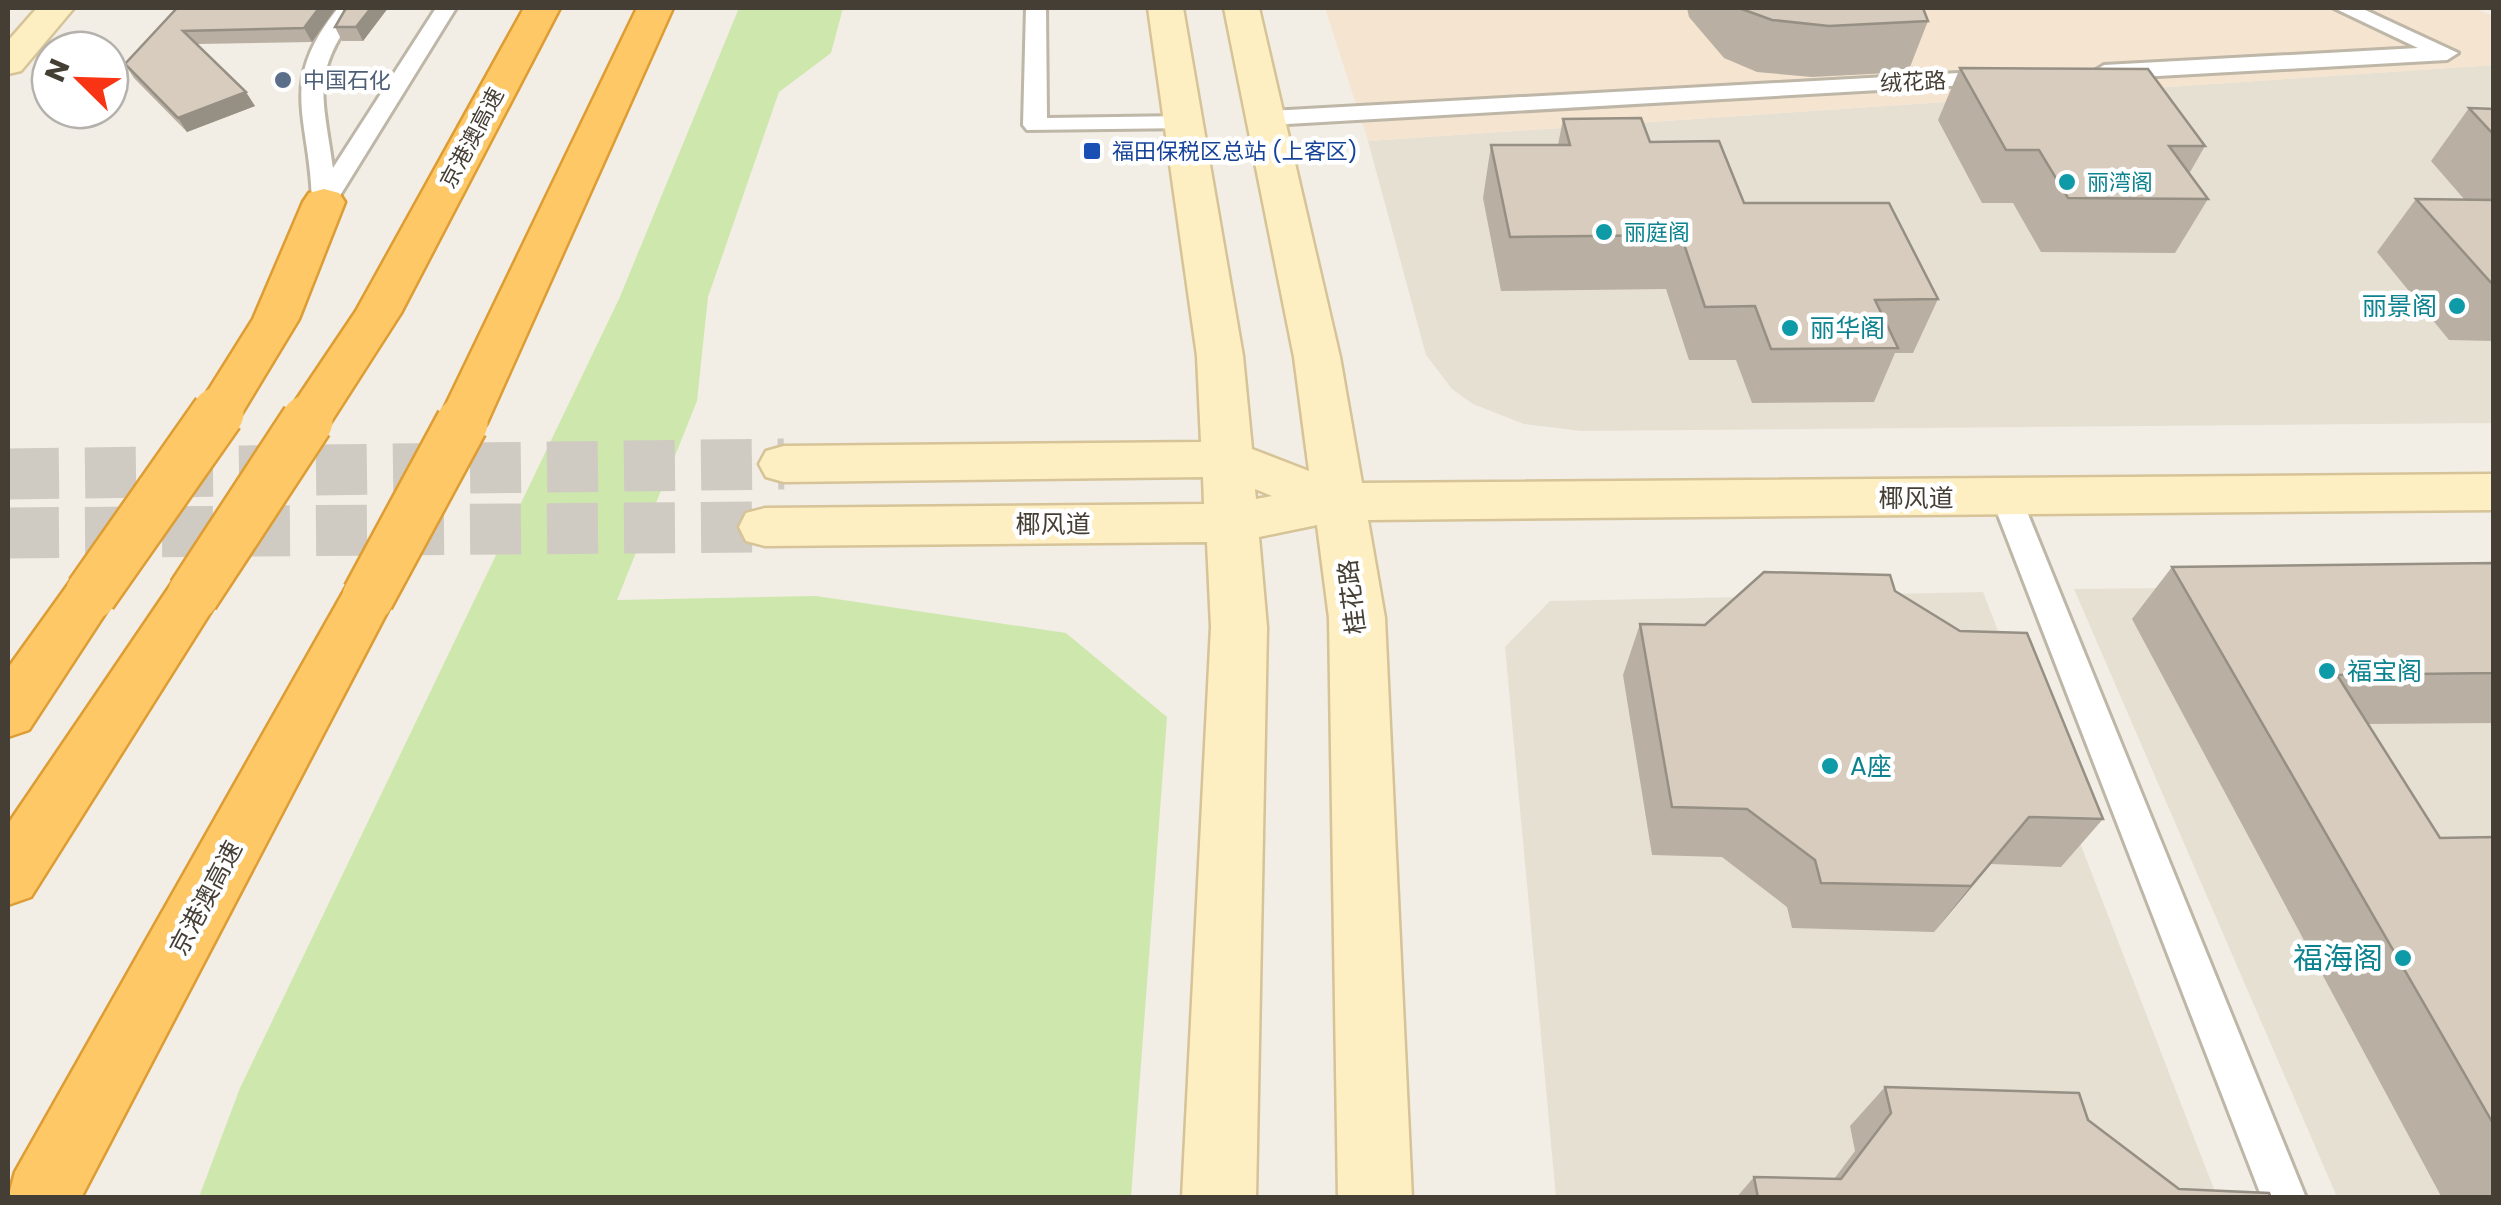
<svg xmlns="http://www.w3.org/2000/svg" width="2501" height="1205" viewBox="0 0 2501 1205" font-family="Poppins,'Noto Sans SC',sans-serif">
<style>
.residential{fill:#e6e0d3}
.commercial{fill:#f5e4cf}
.green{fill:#cee7ad}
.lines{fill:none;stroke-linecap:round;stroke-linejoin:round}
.secondary-tunnel{stroke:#cfcbc2;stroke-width:51;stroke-dasharray:51 26;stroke-linecap:butt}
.lane-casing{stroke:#beb6a7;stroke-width:6}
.secondary-casing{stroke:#d6c397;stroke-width:5}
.highway-casing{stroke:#dd9c34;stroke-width:5}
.lane{fill:#fff;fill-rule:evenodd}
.secondary{fill:#feefc3;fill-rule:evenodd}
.highway{fill:#fdc865;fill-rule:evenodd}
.highway-bridge-casing{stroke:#dd9c34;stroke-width:56;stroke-linecap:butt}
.highway-bridge{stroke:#fdc865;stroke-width:51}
.wall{fill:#b9afa3}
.shaded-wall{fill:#968f84}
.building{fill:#d7ccbd;stroke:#968f84;stroke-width:2.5}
.service-dot{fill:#5c6f8a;stroke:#fff;stroke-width:4}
.transit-dot{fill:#1a4fb4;stroke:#fff;stroke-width:4}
.culture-dot{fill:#0f9aa8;stroke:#fff;stroke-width:4}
.labels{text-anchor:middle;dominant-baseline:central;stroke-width:9;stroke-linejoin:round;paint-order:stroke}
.far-service-label{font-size:22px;fill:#4e5e75;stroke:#fff;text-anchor:start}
.far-street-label{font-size:22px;fill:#453e35;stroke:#fff}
.far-transit-label{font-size:22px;fill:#164399;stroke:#fff;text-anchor:start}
.far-culture-label{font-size:22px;fill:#0d838f;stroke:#fff;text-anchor:start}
.culture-label{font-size:25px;fill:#0d838f;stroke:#fff;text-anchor:start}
.street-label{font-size:25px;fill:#453e35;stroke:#fff}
.near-culture-label{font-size:30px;fill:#0d838f;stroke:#fff;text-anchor:end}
</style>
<rect width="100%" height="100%" fill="#f2eee5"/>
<path class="residential" d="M2493 65V423L1582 431 1524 424 1473 404 1452 389 1426 355 1368 141Z
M2493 584V1197H2337L2074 589Z
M1983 592 2217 1197H1556L1505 647 1550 601Z"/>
<path class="commercial" d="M1325 8H2474L2493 16 2494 65 1368 141Z"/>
<path class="green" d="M739 8H843L831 53 779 92 708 297 697 401 617 600 816 596 1066 633 1167 717 1131 1197H199L240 1088 619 299Z"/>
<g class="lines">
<path class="secondary-tunnel" d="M8 474 784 464
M8 533 765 527"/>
<defs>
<path id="lane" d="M338 8H359C311 75 322 90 333 168L436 8H456L336 202 324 209 312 202C310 116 277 84 338 8Z
M1026 8H1046L1047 118 1184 116 1192 118 1196 123 1192 128 1027 130 1023 125Z
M2334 8H2361L2458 53 2447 60 2104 79 2093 72 2104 65 2418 48Z
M1995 71 2003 73 2006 78 2003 83 1268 125 1256 118 1268 111Z
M2006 486 2017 489 2021 497 2306 1198H2262L1991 497 1995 489Z"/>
<path id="secondary" d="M37 8H74L21 71 8 74V41Z
M1148 8H1183L1243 356 1252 449 1309 471 1294 357 1224 8H1259L1340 357 1362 483 2494 474V510L1368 520 1385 618 1412 1198H1338L1329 618 1317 525 1259 537 1267 627 1256 1198H1182L1211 627 1207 542 765 546 746 541 739 527 746 513 765 508 1204 504 1203 477 784 482 766 477 759 464 766 451 784 446 1201 442 1197 356ZM1255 489 1272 496 1256 499Z"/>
<path id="highway" d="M524 8H560L401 313 324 433 307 438 290 433 282 421 356 311Z
M637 8H673L487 423 479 435 462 440 445 435 437 423Z
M324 189 339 193 345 202 299 319 235 425 218 430 201 425 194 413 253 319 303 202 309 193Z
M91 573 110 579 118 594 29 730 8 737V668L72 579Z
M193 574 212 580 220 595 212 610 31 897 8 905V824L174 580Z
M368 576 387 582 395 597 81 1198H8L15 1172 349 582Z"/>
</defs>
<use href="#lane" class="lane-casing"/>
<use href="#secondary" class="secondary-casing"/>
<use href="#highway" class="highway-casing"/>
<use href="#lane" class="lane"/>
<use href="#secondary" class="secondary"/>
<use href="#highway" class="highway"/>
<defs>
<path id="highway-bridge" d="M91 594 218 413
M193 595 307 421
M368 597 462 423"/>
</defs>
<use href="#highway-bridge" class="highway-bridge-casing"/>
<use href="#highway-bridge" class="highway-bridge"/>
</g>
<path class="wall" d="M177 8H336L312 42 197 44 255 106 187 132 134 78 125 64Z
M388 8 363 41H342L335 27Z
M1687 8H1923L1928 21 1908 72 1812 77 1757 72 1724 58 1689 17Z
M1960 68 2205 146 2189 174 2208 199 2175 253 2041 252 2013 203H1982L1938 120Z
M2469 108 2494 109V341L2449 340 2377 252 2416 199H2464L2431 161Z
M1563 119 1650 142 1744 203 1938 299 1913 353H1895L1874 402 1752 403 1736 360H1689L1666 289 1501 291 1483 198 1491 145H1558Z
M2494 563V723L2368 724 2440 838 2494 837V1198H2442L2132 619 2172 567Z
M1895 591 2103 819 2061 867 1991 864 1934 932 1792 928 1787 907 1722 857 1652 855 1623 675 1640 624 1705 625Z
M1885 1087 2088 1120 2179 1189 2271 1198H1736L1754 1177 1834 1179 1855 1151 1850 1126Z"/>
<path class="shaded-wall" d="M319 8H336L312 42 304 28Z
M371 8H388L363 41 356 27Z
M246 92 255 106 187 132 178 118Z
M2029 817 1991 864 1934 932 1971 886Z"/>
<path class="building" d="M177 8H319L304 28 183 31 246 92 178 118 125 64Z
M346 8H371L356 27H335Z
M1739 8H1923L1928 21 1829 26 1772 20Z
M1960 68 2148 69 2205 146H2169L2208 199 2068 198 2039 150H2006Z
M2469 108 2494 109V135Z
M1641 118 1650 142 1719 141 1744 203H1889L1938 299 1875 300 1898 348 1771 349 1755 306 1705 307 1681 235 1510 237 1491 145H1570L1563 119Z
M2416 199 2494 200V286Z
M2494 563V673L2337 675 2440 838 2494 837V1125L2172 567Z
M1764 572 1890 575 1895 591 1960 631 2027 633 2103 819 2029 817 1971 886 1821 883 1815 860 1747 809 1672 807 1640 624 1705 625Z
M1885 1087 2079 1093 2088 1120 2179 1189 2269 1193 2271 1198H1758L1754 1177 1841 1179 1891 1113Z"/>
<circle class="service-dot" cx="283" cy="80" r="10"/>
<rect class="transit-dot" x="1082" y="141" width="20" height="20" rx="5"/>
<g class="culture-dot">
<circle cx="2067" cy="182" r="10"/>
<circle cx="1604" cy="232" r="10"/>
<circle cx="2457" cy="306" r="10"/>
<circle cx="1790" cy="328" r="10"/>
<circle cx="2327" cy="671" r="10"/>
<circle cx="1830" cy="766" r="10"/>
<circle cx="2403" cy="958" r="10"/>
</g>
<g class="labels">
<g class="far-service-label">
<text x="303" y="80">中国石化</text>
</g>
<g class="far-street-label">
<text transform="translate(1913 82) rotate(-3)">绒花路</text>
<text transform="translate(472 138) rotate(-62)">京港澳高速</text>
</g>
<g class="far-transit-label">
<text x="1112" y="151">福田保税区总站 (上客区)</text>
</g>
<g class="far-culture-label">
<text x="2087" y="182">丽湾阁</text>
<text x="1624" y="232">丽庭阁</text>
</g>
<g class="culture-label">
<text x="2437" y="306" text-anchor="end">丽景阁</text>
<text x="1810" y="328">丽华阁</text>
<text x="2347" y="671">福宝阁</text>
<text x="1850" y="766">A座</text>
</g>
<g class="street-label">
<text x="1916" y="498">椰风道</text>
<text x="1053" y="524">椰风道</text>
<text transform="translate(1352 597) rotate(-97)">桂花路</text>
<text transform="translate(206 898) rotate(-62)">京港澳高速</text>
</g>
<g class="near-culture-label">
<text x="2383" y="958">福海阁</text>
</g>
</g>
<rect width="2501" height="1205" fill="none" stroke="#453e35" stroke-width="20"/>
<g transform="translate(80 80) rotate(293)"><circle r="48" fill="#ffffff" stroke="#b5b2ae" stroke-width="2.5"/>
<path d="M0-8L18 38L0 25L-18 38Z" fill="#f93415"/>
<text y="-15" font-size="28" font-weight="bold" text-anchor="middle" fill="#453e35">N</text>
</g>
</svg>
